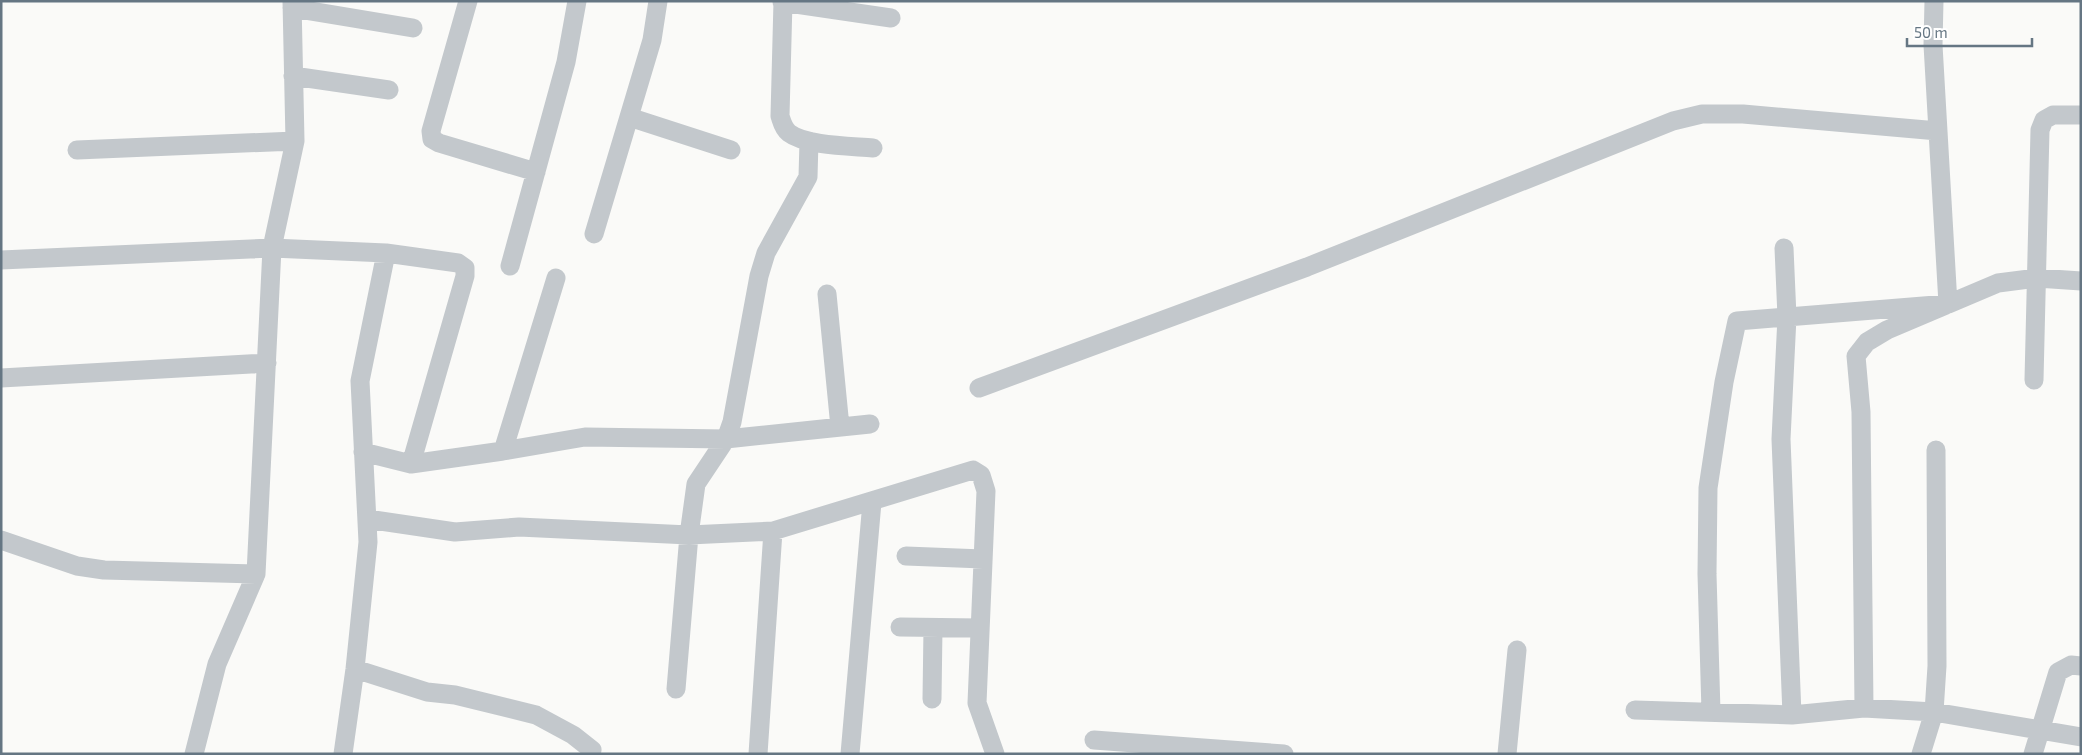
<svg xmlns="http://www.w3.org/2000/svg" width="2082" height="755" viewBox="0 0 2082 755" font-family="'Exo 2',sans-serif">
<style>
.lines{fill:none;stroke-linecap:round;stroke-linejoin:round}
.minor{stroke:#c3c8cc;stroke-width:19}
</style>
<rect width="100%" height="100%" fill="#fafaf8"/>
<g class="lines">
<path class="minor" d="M468 1 431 131 432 139 439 143 536 172
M783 1 780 116C782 122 783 128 789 133 806 146 851 146 873 148
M782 2 891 18
M292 8 413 28
M293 76 389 90
M629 117 731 150
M77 150 295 141
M594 234 652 40 658 1
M1784 248 1787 317 1781 439 1792 715
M1 260 272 248 386 253 458 263 465 268V276L411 464
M510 266 566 62 577 1
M827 294 840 427
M1 378 267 363
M2034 380 2040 130 2044 120 2053 115H2081
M979 388 1307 267 1673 121 1702 114H1743L1938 131
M503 451 556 278
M363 452 411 464 503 451 585 437 726 439 870 424
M367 519 455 532 519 527 689 535 773 531 973 470 981 475 986 491 977 703 995 754
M1 540 77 566 104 570 256 574
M906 556 983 559
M900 627 980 628
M355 669 427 692 455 695 536 715 573 735 592 750 591 754
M676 689 689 535 696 484 726 439 732 422 759 276 766 253 808 177 809 141
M932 699 933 628
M1864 708 1861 412 1856 356 1867 342 1887 330 1998 283 2037 278 2081 281
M1635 710 1792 715 1864 708 1934 712 2081 737
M1711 712 1707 574 1708 488 1724 382 1737 321 1948 304 1933 45 1934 1
M1094 740 1284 754
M194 754 217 664 256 574 272 248 295 141 292 1
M343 754 355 669 368 542 360 381 386 253
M758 754 773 531
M850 754 872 502
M1507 754 1517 650
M1921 754 1934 712 1937 666 1936 450
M2033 754 2058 672 2071 665 2081 666"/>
</g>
<rect width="2082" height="755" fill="none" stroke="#657683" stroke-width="5"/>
<path d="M1907 38v8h125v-8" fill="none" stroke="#657683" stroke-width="2.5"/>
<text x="1914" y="38" font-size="15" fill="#657683" stroke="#ffffff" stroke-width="4" paint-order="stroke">50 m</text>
</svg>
